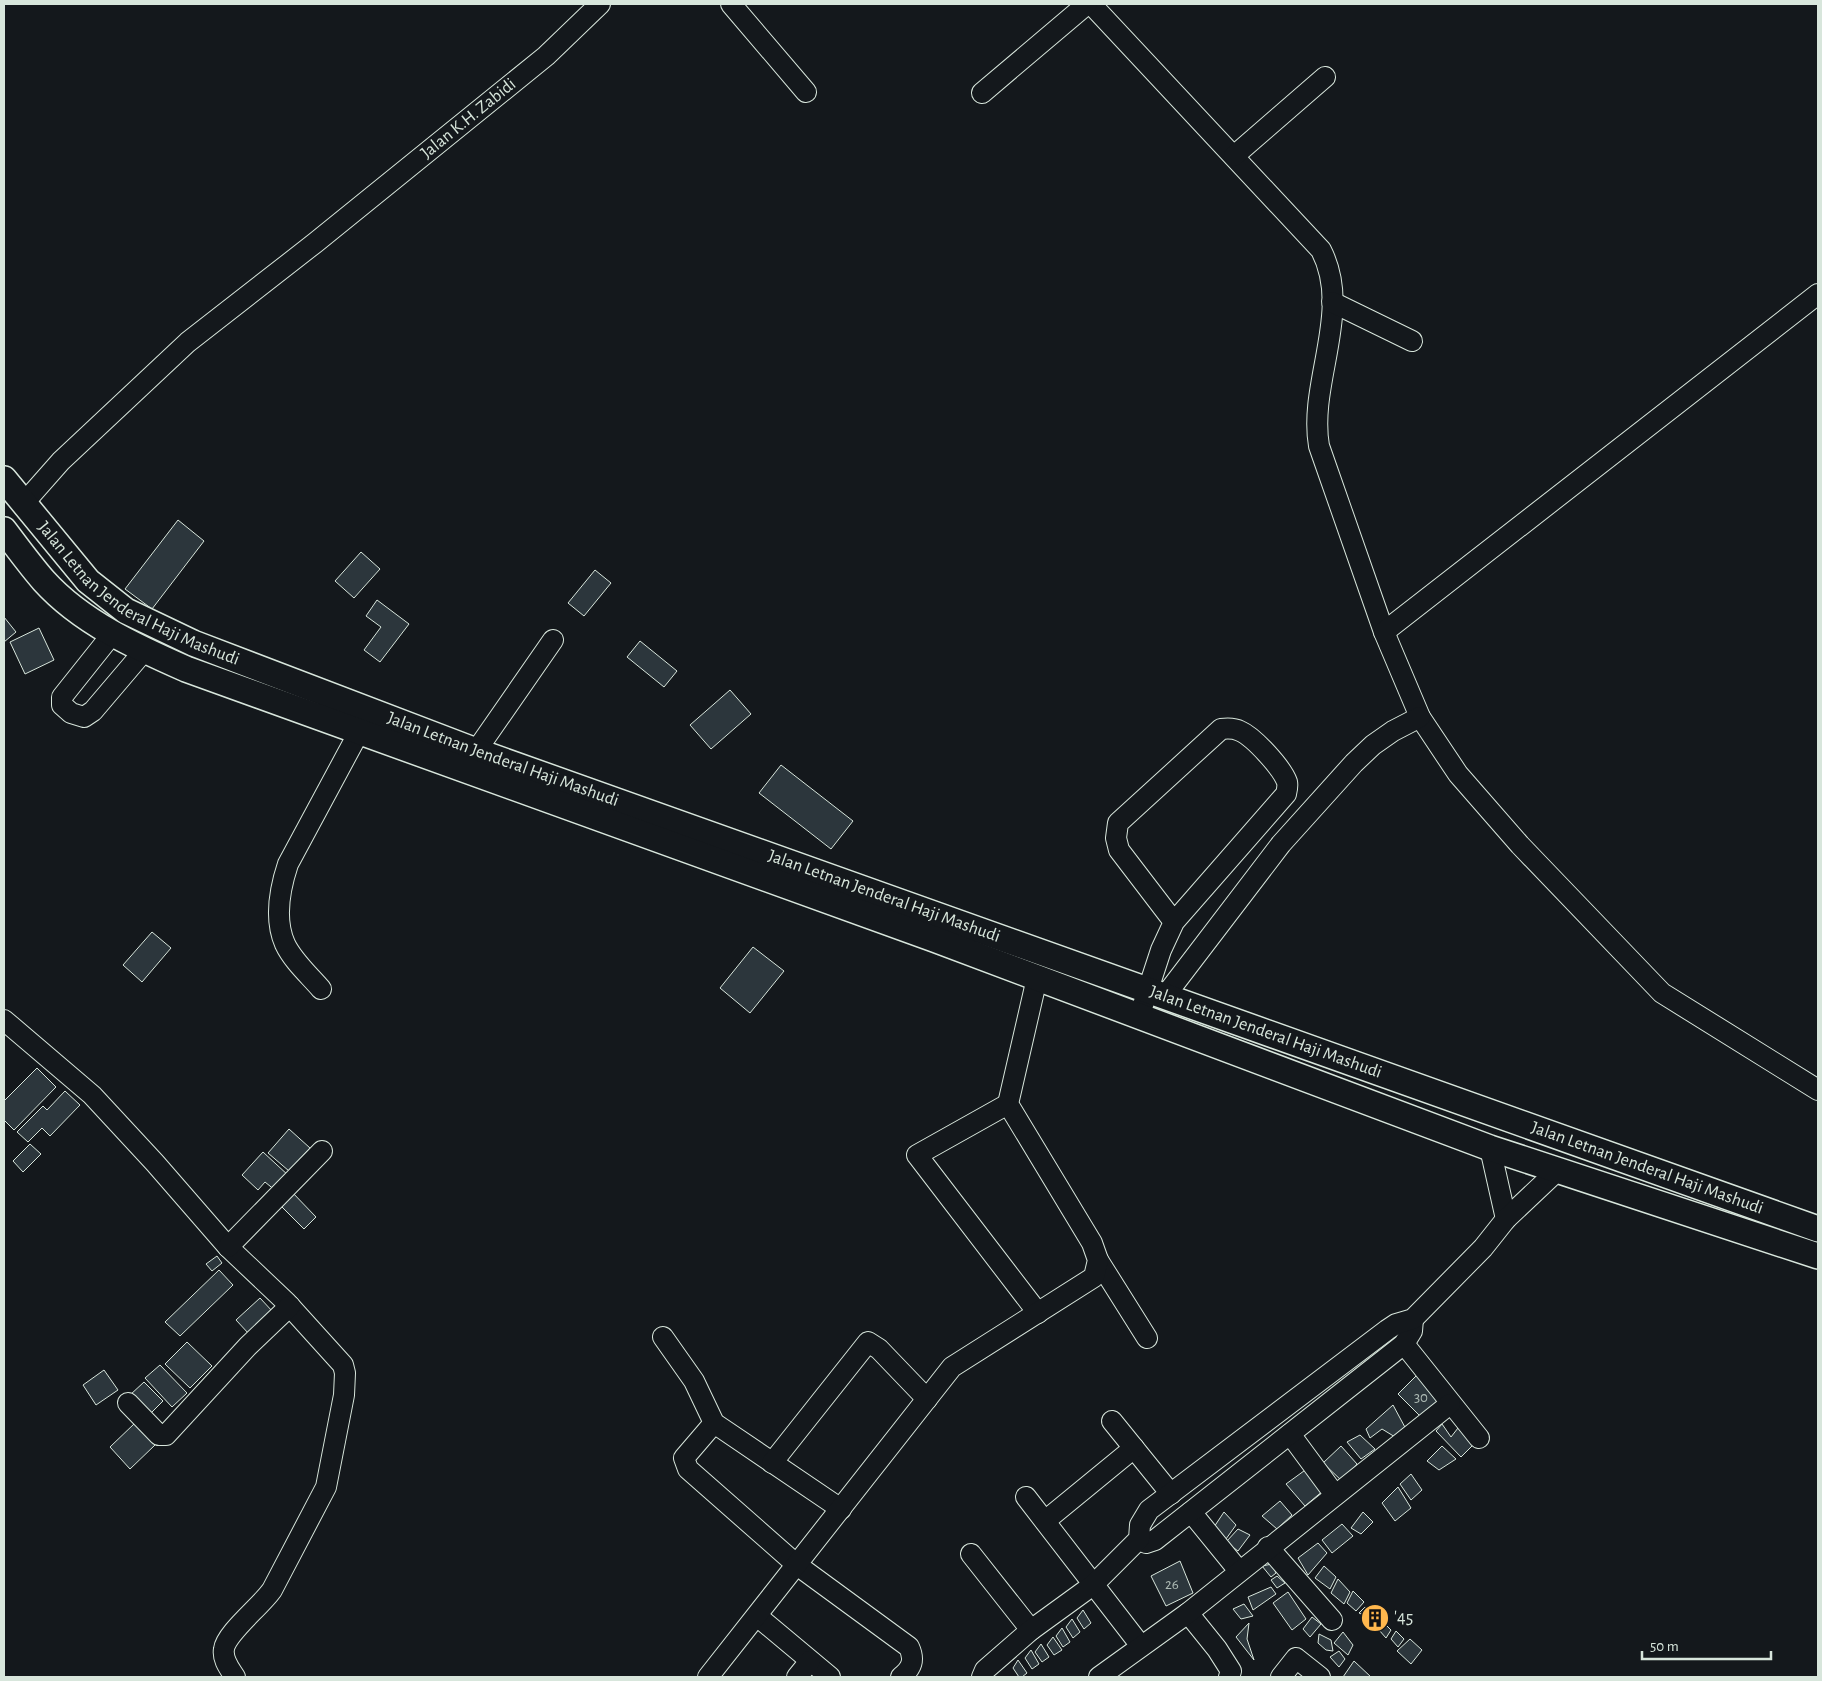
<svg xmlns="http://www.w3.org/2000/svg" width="1822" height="1681" viewBox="0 0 1822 1681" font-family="'Alegreya Sans',sans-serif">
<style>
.building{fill:#2c363c;stroke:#d8e6dc}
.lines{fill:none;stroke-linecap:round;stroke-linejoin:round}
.minor-casing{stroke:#d8e6dc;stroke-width:22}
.major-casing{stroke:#d8e6dc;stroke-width:28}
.minor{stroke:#14181c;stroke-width:20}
.major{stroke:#14181c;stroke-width:25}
.labels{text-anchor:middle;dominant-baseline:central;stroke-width:4;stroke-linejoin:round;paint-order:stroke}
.number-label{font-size:15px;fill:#adbab4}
.street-label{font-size:18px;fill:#d8e6dc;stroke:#14181c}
.poi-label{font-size:18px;fill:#d8e6dc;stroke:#14181c;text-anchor:start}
</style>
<rect width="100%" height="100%" fill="#14181c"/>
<path class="building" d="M178 520 204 541 152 609 125 589Z
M361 552 380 569 354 598 335 581Z
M595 570 611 583 584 616 568 603Z
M377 600 409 624 380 662 364 650 381 627 366 616Z
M4 617 16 632 4 642Z
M39 628 54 660 25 674 10 642Z
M640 641 677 671 664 687 627 657Z
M730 690 751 714 711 749 690 725Z
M781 765 853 821 831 849 759 793Z
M152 932 171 948 142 982 123 965Z
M753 947 784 971 750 1013 720 988Z
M37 1068 56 1087 14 1130 4 1120V1101Z
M65 1091 80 1105 50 1136 42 1128 28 1142 17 1132 43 1106 47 1110Z
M289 1129 310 1148 289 1171 268 1153Z
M30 1144 41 1154 23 1172 13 1161Z
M263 1152 289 1176 276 1191 265 1182 258 1190 242 1175Z
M290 1190 316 1217 304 1229 277 1202Z
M217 1256 222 1263 212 1271 206 1264Z
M219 1270 233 1285 180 1336 165 1322Z
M260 1298 273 1312 249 1334 236 1320Z
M187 1342 212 1366 190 1388 165 1364Z
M160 1365 187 1393 172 1407 145 1378Z
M104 1370 118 1390 96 1405 83 1385Z
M1421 1371 1442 1399 1421 1417 1398 1394Z
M144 1382 163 1401 149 1415 130 1395Z
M1393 1405 1407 1431 1400 1440 1382 1429 1370 1438 1366 1429Z
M135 1423 155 1445 130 1469 110 1447Z
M1442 1424 1451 1437 1458 1428 1473 1445 1461 1457 1436 1431Z
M1360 1435 1375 1449 1361 1459 1347 1442Z
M1341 1446 1357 1464 1343 1482 1323 1463Z
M1442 1446 1456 1459 1439 1470 1427 1461Z
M1308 1468 1324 1490 1305 1506 1286 1484Z
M1411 1474 1422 1490 1411 1500 1400 1484Z
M1398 1487 1411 1508 1395 1521 1382 1503Z
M1280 1501 1292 1515 1277 1529 1262 1516Z
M1224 1512 1236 1525 1226 1539 1214 1527Z
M1363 1512 1373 1522 1361 1534 1351 1528Z
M1342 1524 1353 1536 1332 1553 1322 1540Z
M1238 1529 1250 1535 1238 1551 1226 1542Z
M1318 1543 1327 1553 1308 1575 1298 1558Z
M1180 1561 1193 1593 1166 1606 1151 1576Z
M1272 1564 1276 1573 1271 1577 1262 1566Z
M1324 1566 1336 1577 1330 1589 1315 1578Z
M1277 1576 1285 1583 1277 1588 1271 1580Z
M1338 1579 1350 1592 1344 1604 1331 1593Z
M1271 1587 1276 1594 1253 1610 1248 1597Z
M1353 1591 1364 1602 1356 1611 1347 1603Z
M1288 1592 1306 1619 1292 1630 1273 1603Z
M1244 1604 1253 1616 1241 1619 1233 1609Z
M1365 1607 1372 1613 1368 1617 1359 1613Z
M1083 1610 1091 1623 1084 1629 1077 1618Z
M1375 1613 1382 1624 1376 1629 1368 1622Z
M1312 1617 1321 1624 1310 1637 1303 1629Z
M1072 1619 1080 1632 1073 1638 1066 1627Z
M1249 1623 1247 1639 1254 1660 1236 1637Z
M1386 1625 1391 1630 1386 1638 1379 1630Z
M1062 1628 1070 1642 1063 1647 1056 1636Z
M1396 1631 1404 1639 1398 1647 1391 1639Z
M1343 1632 1353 1645 1348 1655 1334 1643Z
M1319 1634 1331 1640 1333 1651 1326 1650 1318 1643Z
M1053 1637 1062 1650 1054 1655 1047 1645Z
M1410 1639 1422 1650 1411 1664 1397 1651Z
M1041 1644 1049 1657 1042 1662 1035 1652Z
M1031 1650 1039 1664 1032 1669 1025 1658Z
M1339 1651 1345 1659 1339 1667 1330 1657Z
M1018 1660 1027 1673 1022 1677H1019L1013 1668Z
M1354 1661 1371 1677H1343Z"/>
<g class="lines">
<defs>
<g id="minor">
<path d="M731 4 806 92"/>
<path d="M1091 4 1321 250C1353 312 1308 382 1319 446L1384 632 1420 717 1458 774 1520 845 1662 993 1818 1090"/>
<path d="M982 93 1087 4"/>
<path d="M1234 156 1325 77"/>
<path d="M1332 302 1412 341"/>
<path id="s1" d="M23 504 61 461 188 342 315 243 546 56 600 4"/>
<path d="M1384 632 1818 294"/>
<path d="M113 633 62 697V705L71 713 84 717 93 711 144 651"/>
<path d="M476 751 553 640"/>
<path d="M321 989C309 975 293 961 285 944 274 919 280 888 288 864L359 732"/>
<path d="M1165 996 1281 844 1354 763 1373 745 1393 731 1420 717"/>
<path d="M1143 1005 1161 950 1174 922 1286 794C1287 790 1288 786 1287 782 1282 768 1254 737 1240 731 1234 728 1229 728 1221 729L1118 823 1116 838 1119 850 1174 922"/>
<path d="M4 1020 92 1095 155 1163 228 1247 286 1302 343 1365 345 1373 344 1395 326 1487 272 1590C261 1606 226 1633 224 1649 222 1660 230 1669 235 1677"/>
<path d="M1008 1104 917 1155 1038 1313"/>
<path d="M1490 1148 1506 1219"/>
<path d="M228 1247 322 1151"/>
<path d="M1098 1260 1147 1338"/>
<path d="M663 1337 694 1381 714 1423 841 1509"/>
<path d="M1404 1344 1479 1438"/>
<path d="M128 1403 159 1435H166L248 1346 290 1306"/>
<path d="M1112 1421 1171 1494"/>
<path d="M714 1423 684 1458 688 1469 797 1565 909 1647C915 1660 912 1668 901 1677"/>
<path d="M1290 1434 1335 1495"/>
<path d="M772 1463 868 1342 879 1349 927 1399"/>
<path d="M1026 1497 1141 1646"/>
<path d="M1191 1512 1239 1571"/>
<path d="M1045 1521 1134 1448"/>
<path d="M1139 1539 1146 1543 1155 1540 1404 1344 1412 1331 1413 1319"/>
<path d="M1268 1547 1332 1620"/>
<path d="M971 1554 1031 1630"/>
<path d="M1188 1613 1217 1649 1231 1671 1229 1677"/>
<path d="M757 1616 830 1677"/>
<path d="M708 1677 952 1367 1094 1277 1098 1260 1092 1243 1008 1104 1037 978"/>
<path d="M797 1677 810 1661"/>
<path d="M982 1677 985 1670 1031 1630 1093 1585 1139 1539 1140 1525 1149 1510 1387 1330 1396 1324 1413 1319 1483 1248 1506 1219 1558 1170"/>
<path d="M1099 1677 1188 1613 1450 1404"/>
<path d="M1281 1677 1296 1658 1320 1677"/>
</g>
<g id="major">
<path id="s2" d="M4 479 88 581 126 611 193 643 476 751 1818 1229"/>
<path d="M4 530C17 547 30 565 44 581 81 622 136 647 186 669L934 939 1490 1148 1818 1256"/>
</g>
</defs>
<use href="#minor" class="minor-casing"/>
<use href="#major" class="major-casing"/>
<use href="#minor" class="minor"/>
<use href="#major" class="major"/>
</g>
<defs>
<symbol id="building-disc" viewBox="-11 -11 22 22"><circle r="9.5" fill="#ffb74d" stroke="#14181c"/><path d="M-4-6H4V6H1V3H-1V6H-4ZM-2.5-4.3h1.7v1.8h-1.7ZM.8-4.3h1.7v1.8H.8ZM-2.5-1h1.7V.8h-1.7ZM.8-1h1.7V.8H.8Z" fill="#111"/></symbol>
</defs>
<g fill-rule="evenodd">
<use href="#building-disc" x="1359" y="1602" width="32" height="32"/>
</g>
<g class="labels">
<g class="number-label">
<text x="1421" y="1397">30</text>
<text x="1172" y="1584">26</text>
</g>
<g class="street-label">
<text stroke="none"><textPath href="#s1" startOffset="590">Jalan K.H. Zabidi</textPath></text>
<text stroke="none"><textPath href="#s2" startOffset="181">Jalan Letnan Jenderal Haji Mashudi</textPath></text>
<text stroke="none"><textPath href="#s2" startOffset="586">Jalan Letnan Jenderal Haji Mashudi</textPath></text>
<text stroke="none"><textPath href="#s2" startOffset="991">Jalan Letnan Jenderal Haji Mashudi</textPath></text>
<text stroke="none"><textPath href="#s2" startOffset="1396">Jalan Letnan Jenderal Haji Mashudi</textPath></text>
<text stroke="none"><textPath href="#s2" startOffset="1801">Jalan Letnan Jenderal Haji Mashudi</textPath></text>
</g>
<g class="poi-label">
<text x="1394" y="1618">'45</text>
</g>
</g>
<rect width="1822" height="1681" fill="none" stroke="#d8e6dc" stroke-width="10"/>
<path d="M1642 1651v8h129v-8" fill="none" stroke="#d8e6dc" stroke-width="2.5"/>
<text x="1650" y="1651" font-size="15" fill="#d8e6dc" stroke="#14181c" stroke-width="4" paint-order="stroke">50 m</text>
</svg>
